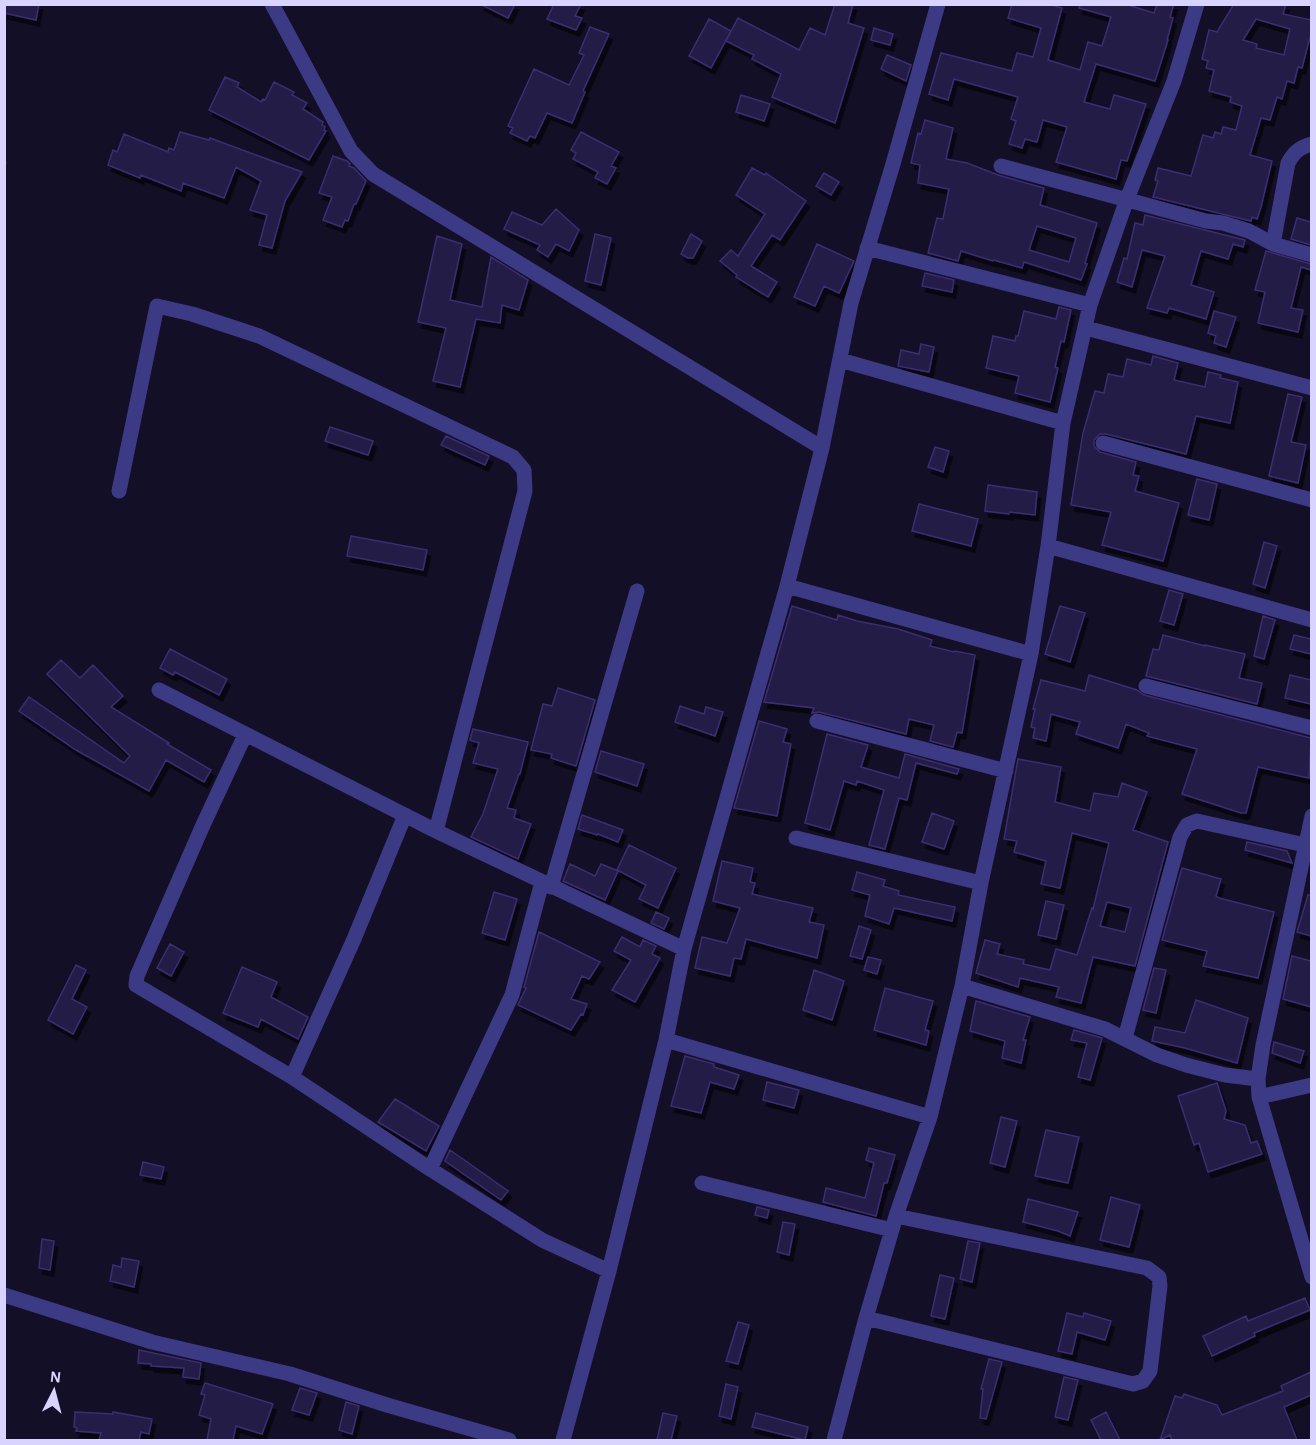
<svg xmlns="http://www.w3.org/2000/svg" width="1316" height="1445" viewBox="0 0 1316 1445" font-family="'Alegreya Sans',sans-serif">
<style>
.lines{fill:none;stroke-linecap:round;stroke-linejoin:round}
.stream{stroke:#0c2248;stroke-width:4.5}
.building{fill:#241b47;stroke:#3b2d73;stroke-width:1.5;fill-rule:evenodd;filter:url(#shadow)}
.minor{stroke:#3d3a85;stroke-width:15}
</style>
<defs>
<filter id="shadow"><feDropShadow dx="3.5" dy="6" stdDeviation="0" flood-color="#0009"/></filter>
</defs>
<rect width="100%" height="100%" fill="#130f26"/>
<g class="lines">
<path class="stream" d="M4 164 5 163"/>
</g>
<path class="building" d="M4 4H39L36 20 4 13Z
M480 4H515L508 18Z
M554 4H581L575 16 582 18 576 30 547 19Z
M835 4H853L848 23 864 28 835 123 772 97 781 74 752 59 754 55 726 41 738 18 799 50 810 28 825 35Z
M1012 4H1047L1062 8 1048 60 1080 70 1088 42 1102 46 1111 17 1079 8 1080 4H1125L1154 13 1157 4H1174L1170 17 1173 18 1167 40H1168L1155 81 1096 64 1084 102 1110 109 1114 95 1146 104 1127 161 1121 160 1116 179 1056 162 1067 127 1043 120 1037 142 1025 139 1022 148 1009 144 1016 121 1011 119 1018 97 954 79 948 100 929 94 941 53 1012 71 1017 53 1033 57 1041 28 1008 18Z
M1234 4H1286L1283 14 1311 20V38L1310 37 1302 68 1298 67 1294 83 1287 81 1282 99 1277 97 1270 120 1261 118 1250 155 1272 161 1261 207 1257 219 1252 217 1251 221 1153 197 1158 181 1155 180 1158 168 1191 176 1203 135 1213 138 1215 132 1221 134 1223 127 1236 130 1242 106 1230 102 1231 97 1209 91 1214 70 1206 68 1208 61 1202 59 1209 30 1217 32ZM1256 19 1290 29 1284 55 1256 48 1257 44 1243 40Z
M709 19 731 31 711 68 689 56Z
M590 27 609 34 583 91 585 92 572 123 547 113 535 138 530 136 527 141 510 133 513 128 508 126 534 69 569 85 584 55 579 53Z
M874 28 893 34 890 45 871 40Z
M887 55 911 65 906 81 881 69Z
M225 77 239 83 237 87 261 102 263 99 265 100 274 82 294 92 292 95 307 103 303 109 323 122 322 125 325 127 324 130 326 131 309 160 209 110Z
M741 95 770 104 764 121 736 112Z
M925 120 953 128 946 159 967 163 998 175 1044 188 1040 205 1097 223 1085 263 1087 264 1081 280 1024 262 1022 268 994 260 993 261 961 251 958 261 928 253 937 218 943 219 949 189 918 183 920 165 911 163 918 133 921 134ZM1037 226 1076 238 1069 262 1029 250Z
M180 132 209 140 210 138 302 172 285 201 272 248 259 245 267 215 250 210 261 181 236 167 224 198 183 183 181 191 141 175 140 178 108 165 113 150 117 152 124 134 168 152 169 148 174 150Z
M581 132 619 152 611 166 616 168 607 184 595 178 598 172 573 159 576 153 571 150Z
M333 156 347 161 350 164 349 166 354 168 366 181 356 204H354L348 221 345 220 342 227 323 220 332 197 319 193Z
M752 168 765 175 766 173 806 201 780 240 772 235 751 266 777 282 768 297 736 277 737 275 720 261 731 250 738 256 765 214 736 195Z
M824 173 839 182 831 195 816 186Z
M556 209 579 230 569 251 556 244 548 257 537 250 540 245 504 229 512 212 542 225Z
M1145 215 1245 240 1243 247 1233 244 1228 259 1201 251 1191 285 1214 292 1206 319 1169 308 1167 313 1147 308 1165 256 1142 250 1132 287 1117 282 1124 258 1127 259 1135 223 1143 225Z
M1297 218 1311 222V245L1291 239Z
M595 234 611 238 601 285 585 281Z
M691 234 702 241 693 258H688L681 254Z
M437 236 462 244 450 300 482 307 491 257 528 280 519 310 502 305 500 323 476 319 460 387 433 381 446 328 418 322Z
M817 244 854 261 839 293 824 286 815 306 794 297Z
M1266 251 1311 264V270L1301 267 1291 308 1303 310 1298 332 1258 323 1265 292 1255 290Z
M925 273 954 280 952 292 922 286Z
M1059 307 1071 310 1064 342 1061 341 1055 367 1058 368 1050 402 1015 393 1019 376 986 368 993 336 1015 341 1016 336H1018L1024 311 1056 319Z
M1214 311 1236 317 1226 347 1214 343 1216 336 1208 333Z
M921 344 934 347 929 372 898 366 901 350 919 354Z
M1153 356 1178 363 1174 380 1205 387 1208 372 1221 375 1220 378 1238 382 1230 423 1196 416 1186 454 1106 434H1100L1094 440V446L1100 452 1136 462 1133 475 1139 476 1135 491 1179 503 1163 561 1102 545 1111 512 1071 505 1083 433 1095 391 1104 393 1108 374 1123 377 1127 359 1151 365Z
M1288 394 1302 397 1291 442 1306 445 1298 483 1269 476Z
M330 427 373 441 368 455 325 441Z
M446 436 489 456 485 465 441 445Z
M935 447 949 451 943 472 928 467Z
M1197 479 1217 484 1209 520 1188 515Z
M988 485 1037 492 1035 515 1010 512 1009 514 985 511Z
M919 504 978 519 971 546 912 531Z
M351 536 427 550 423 570 347 556Z
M1264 542 1277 546 1265 588 1253 584Z
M1169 590 1183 594 1174 625 1160 621Z
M792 606 837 620 838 615 857 621 898 629 932 640 930 646 954 652 955 651 975 655 962 733 957 732 953 747 930 741 934 725 909 719 906 734 819 712 812 713 814 708 764 702Z
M1060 606 1085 613 1070 662 1045 654Z
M1263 616 1275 620 1264 659 1254 656Z
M1163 635 1205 646V645L1245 654 1239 678 1262 683 1257 704 1146 676 1153 649 1159 650Z
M1294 635 1311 639V654L1290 649Z
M170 649 227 679 219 695 175 672 173 675 160 668Z
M61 660 80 678 93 665 123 696 111 707 169 743 167 744 211 770 204 782 166 760 149 791 76 750 19 711 29 697 124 763 130 756 47 674Z
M1089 675 1137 690 1144 695 1311 738 1309 778 1258 767 1246 813H1241L1182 794 1197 749 1147 736 1149 733 1126 724 1118 748 1076 734 1080 722 1051 714 1046 741 1033 738 1035 728 1031 727 1035 709H1033L1041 680 1085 691Z
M1290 675 1311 680V704L1285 698Z
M558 688 595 700 576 766 551 758 552 754 531 750 543 704 552 706Z
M680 706 704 714 706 707 723 712 715 736 675 722Z
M759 721 787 729 783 742 791 744 777 816 734 808Z
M473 729 528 742 520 774H519L507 808 516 810 514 818 531 824 518 859 471 837 483 814 498 769 473 763 479 743 470 740Z
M827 734 868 745 861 767 899 778 905 754 959 769 957 774 916 763 907 800 899 798 885 849 869 845 884 790 857 781 856 785 844 781 830 830 805 823Z
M601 751 644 764 637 786 595 772Z
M1018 759 1061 767 1055 802 1090 811 1094 793 1118 797 1122 783 1147 792 1133 830 1168 842 1135 966 1093 957 1081 1003 1056 997 1059 987 1020 978 1018 987 976 973 985 940 1000 944 997 954 1024 960 1023 964 1050 970 1056 949 1077 955 1092 908 1093 909 1109 843 1072 833 1060 888 1041 884 1046 861 1014 852 1017 841 1004 839ZM1107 902 1131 908 1125 932 1100 926Z
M932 813 954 821 944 849 922 842Z
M582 815 623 830 618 842 598 834 597 835 578 829Z
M1247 842 1287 851 1292 863 1245 850Z
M629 845 676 868 658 908 639 899 646 885 617 870Z
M722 861 753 868 750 882 755 883 752 894 813 908 809 922 824 925 817 958 746 939 741 959 734 958 730 976 695 968 702 937 727 943 740 908 713 901Z
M570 864 595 876 601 864 618 871 605 900 563 881Z
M1182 868 1221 879 1216 896 1219 898 1274 912 1258 978 1203 966 1207 951 1162 940Z
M857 872 885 880 883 886 899 891 898 895 955 907 952 921 894 908 889 924 865 916 870 895 852 890Z
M494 892 517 899 505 940 482 933Z
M1308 895H1311V936L1297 932Z
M1046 901 1064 905 1056 939 1038 935Z
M656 912 669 918 664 929 651 923Z
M859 926 871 930 862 959 850 956Z
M539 932 600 962 589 979 582 976 571 999 587 1004 583 1015 581 1014 571 1030 518 1005 526 988 524 987Z
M622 937 640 947 643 940 656 946 652 954 660 958 635 1002 612 990 631 960 614 951Z
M170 944 184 952 171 976 157 968Z
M1292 956 1311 961V1007L1283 999Z
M868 957 881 960 877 974 864 970Z
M76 965 86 970 72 999 87 1007 73 1034 48 1020Z
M242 967 277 982 271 997 308 1017 298 1039 261 1019 258 1027 223 1013Z
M1154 968 1166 970 1156 1013 1143 1010Z
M814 970 844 981 832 1020 803 1010Z
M885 988 933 1001 925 1030 929 1031 926 1045 874 1030Z
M1196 1000 1248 1018 1237 1063 1185 1048 1152 1041 1155 1027 1185 1033Z
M976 1001 1030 1017 1023 1040H1026L1021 1063 1002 1058 1005 1041 970 1031Z
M1074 1030 1102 1038 1090 1080 1078 1077 1087 1043 1071 1040Z
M1274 1042 1304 1051 1300 1063 1272 1053Z
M685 1056 714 1064V1067L739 1075 734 1089 710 1082 701 1113 671 1106Z
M767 1082 799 1090 794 1108 763 1100Z
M1217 1083 1226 1111 1224 1119 1245 1125 1251 1143 1257 1141 1262 1154 1208 1172 1199 1143 1194 1145 1178 1096Z
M395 1099 439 1126 426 1151 378 1122Z
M1001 1117 1017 1121 1005 1167 990 1163Z
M1046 1130 1079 1137 1068 1183 1035 1176Z
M869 1148 895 1155 887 1183H884L876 1216 823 1202 826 1188 865 1198 874 1163 866 1160Z
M450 1150 508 1191 501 1200 445 1161Z
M143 1162 164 1167 161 1179 140 1175Z
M1111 1197 1140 1205 1129 1247 1100 1240Z
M1028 1199 1078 1212 1070 1236 1058 1231 1023 1222Z
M757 1207 769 1210 767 1218 755 1215Z
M783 1222 795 1224 789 1255 777 1252Z
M42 1239 54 1241 50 1270 39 1268Z
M968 1241 980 1243 972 1282 960 1279Z
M122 1258 139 1261 134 1287 110 1281 113 1265 121 1267Z
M940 1275 954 1278 945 1319 931 1316Z
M1305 1298 1310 1310 1254 1333 1255 1336 1212 1356 1203 1336 1246 1316 1248 1321Z
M1067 1313 1083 1317 1084 1313 1111 1321 1105 1340 1077 1332 1072 1354 1058 1351Z
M738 1322 749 1325 738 1364 726 1361Z
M139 1350 201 1363 199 1379 183 1377 184 1368 151 1366V1364L138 1363Z
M989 1359 1002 1362 986 1419 980 1418 983 1389H981Z
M1311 1372V1395L1284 1407 1297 1440H1172L1170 1435 1160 1440 1175 1396 1182 1398 1184 1394 1217 1405 1222 1415 1283 1391 1281 1386Z
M1064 1377 1078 1380 1068 1420 1055 1417Z
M205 1383 273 1404 262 1434 236 1426 233 1440H207L211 1419 199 1415 205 1395 201 1394Z
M726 1384 738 1387 731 1419 719 1416Z
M300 1388 317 1393 309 1415 292 1410Z
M346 1402 359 1406 352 1434 339 1430Z
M75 1412 113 1414V1412L152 1419 149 1434 141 1432 139 1440H99L101 1433 76 1431 77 1428 74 1427Z
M1106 1412 1120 1440H1101L1091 1420Z
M663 1413 677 1416 671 1440H657Z
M756 1413 808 1427 805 1440 752 1427Z"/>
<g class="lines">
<path class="minor" d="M272 4 351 151 373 174 822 448
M1001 166 1206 221 1223 223 1249 231 1273 244 1312 255
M1273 244 1288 163C1294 152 1300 147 1312 144
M867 248 1090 305
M1086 328 1312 388
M840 360 1063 423
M1103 443 1312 500
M119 491 157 306 192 314 259 336 513 457 524 470 525 491 436 831
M1048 546 1312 620
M787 586 1031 654
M1146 686 1312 728
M159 690 436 831 684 949
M817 721 1006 771
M245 735 203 825 137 976 136 985 292 1077 430 1169 542 1240 609 1271
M1312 816 1263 1045 1258 1079 1259 1097 1312 1277
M796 838 981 883
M551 887 637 591
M962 986 1105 1029 1157 1055 1186 1065 1225 1075 1258 1079
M1125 1038 1180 837 1187 825 1197 821 1305 845
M666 1040 930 1117
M292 1077 354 939 405 815
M1259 1097 1312 1085
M430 1169 512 995 542 882
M702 1183 892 1230
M4 1295 152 1342 290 1374 387 1405 509 1440
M866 1318 1133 1384 1143 1381 1150 1371 1160 1286 1159 1277 1147 1268 896 1216
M563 1440 609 1271 666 1040 684 949 787 586 822 448 851 303 893 164 938 4
M834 1440 866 1318 896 1216 930 1117 962 986 981 883 1031 654 1048 546 1063 423 1090 305 1127 199 1174 81 1197 4"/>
</g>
<rect width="1316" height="1445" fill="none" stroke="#d9d4ff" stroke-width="12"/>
<g transform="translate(54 1391) rotate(6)" stroke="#130f26" stroke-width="4.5" paint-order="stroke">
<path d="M0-4.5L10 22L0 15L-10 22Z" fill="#d9d4ff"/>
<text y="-9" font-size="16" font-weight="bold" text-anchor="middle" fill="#d9d4ff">N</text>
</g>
</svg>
